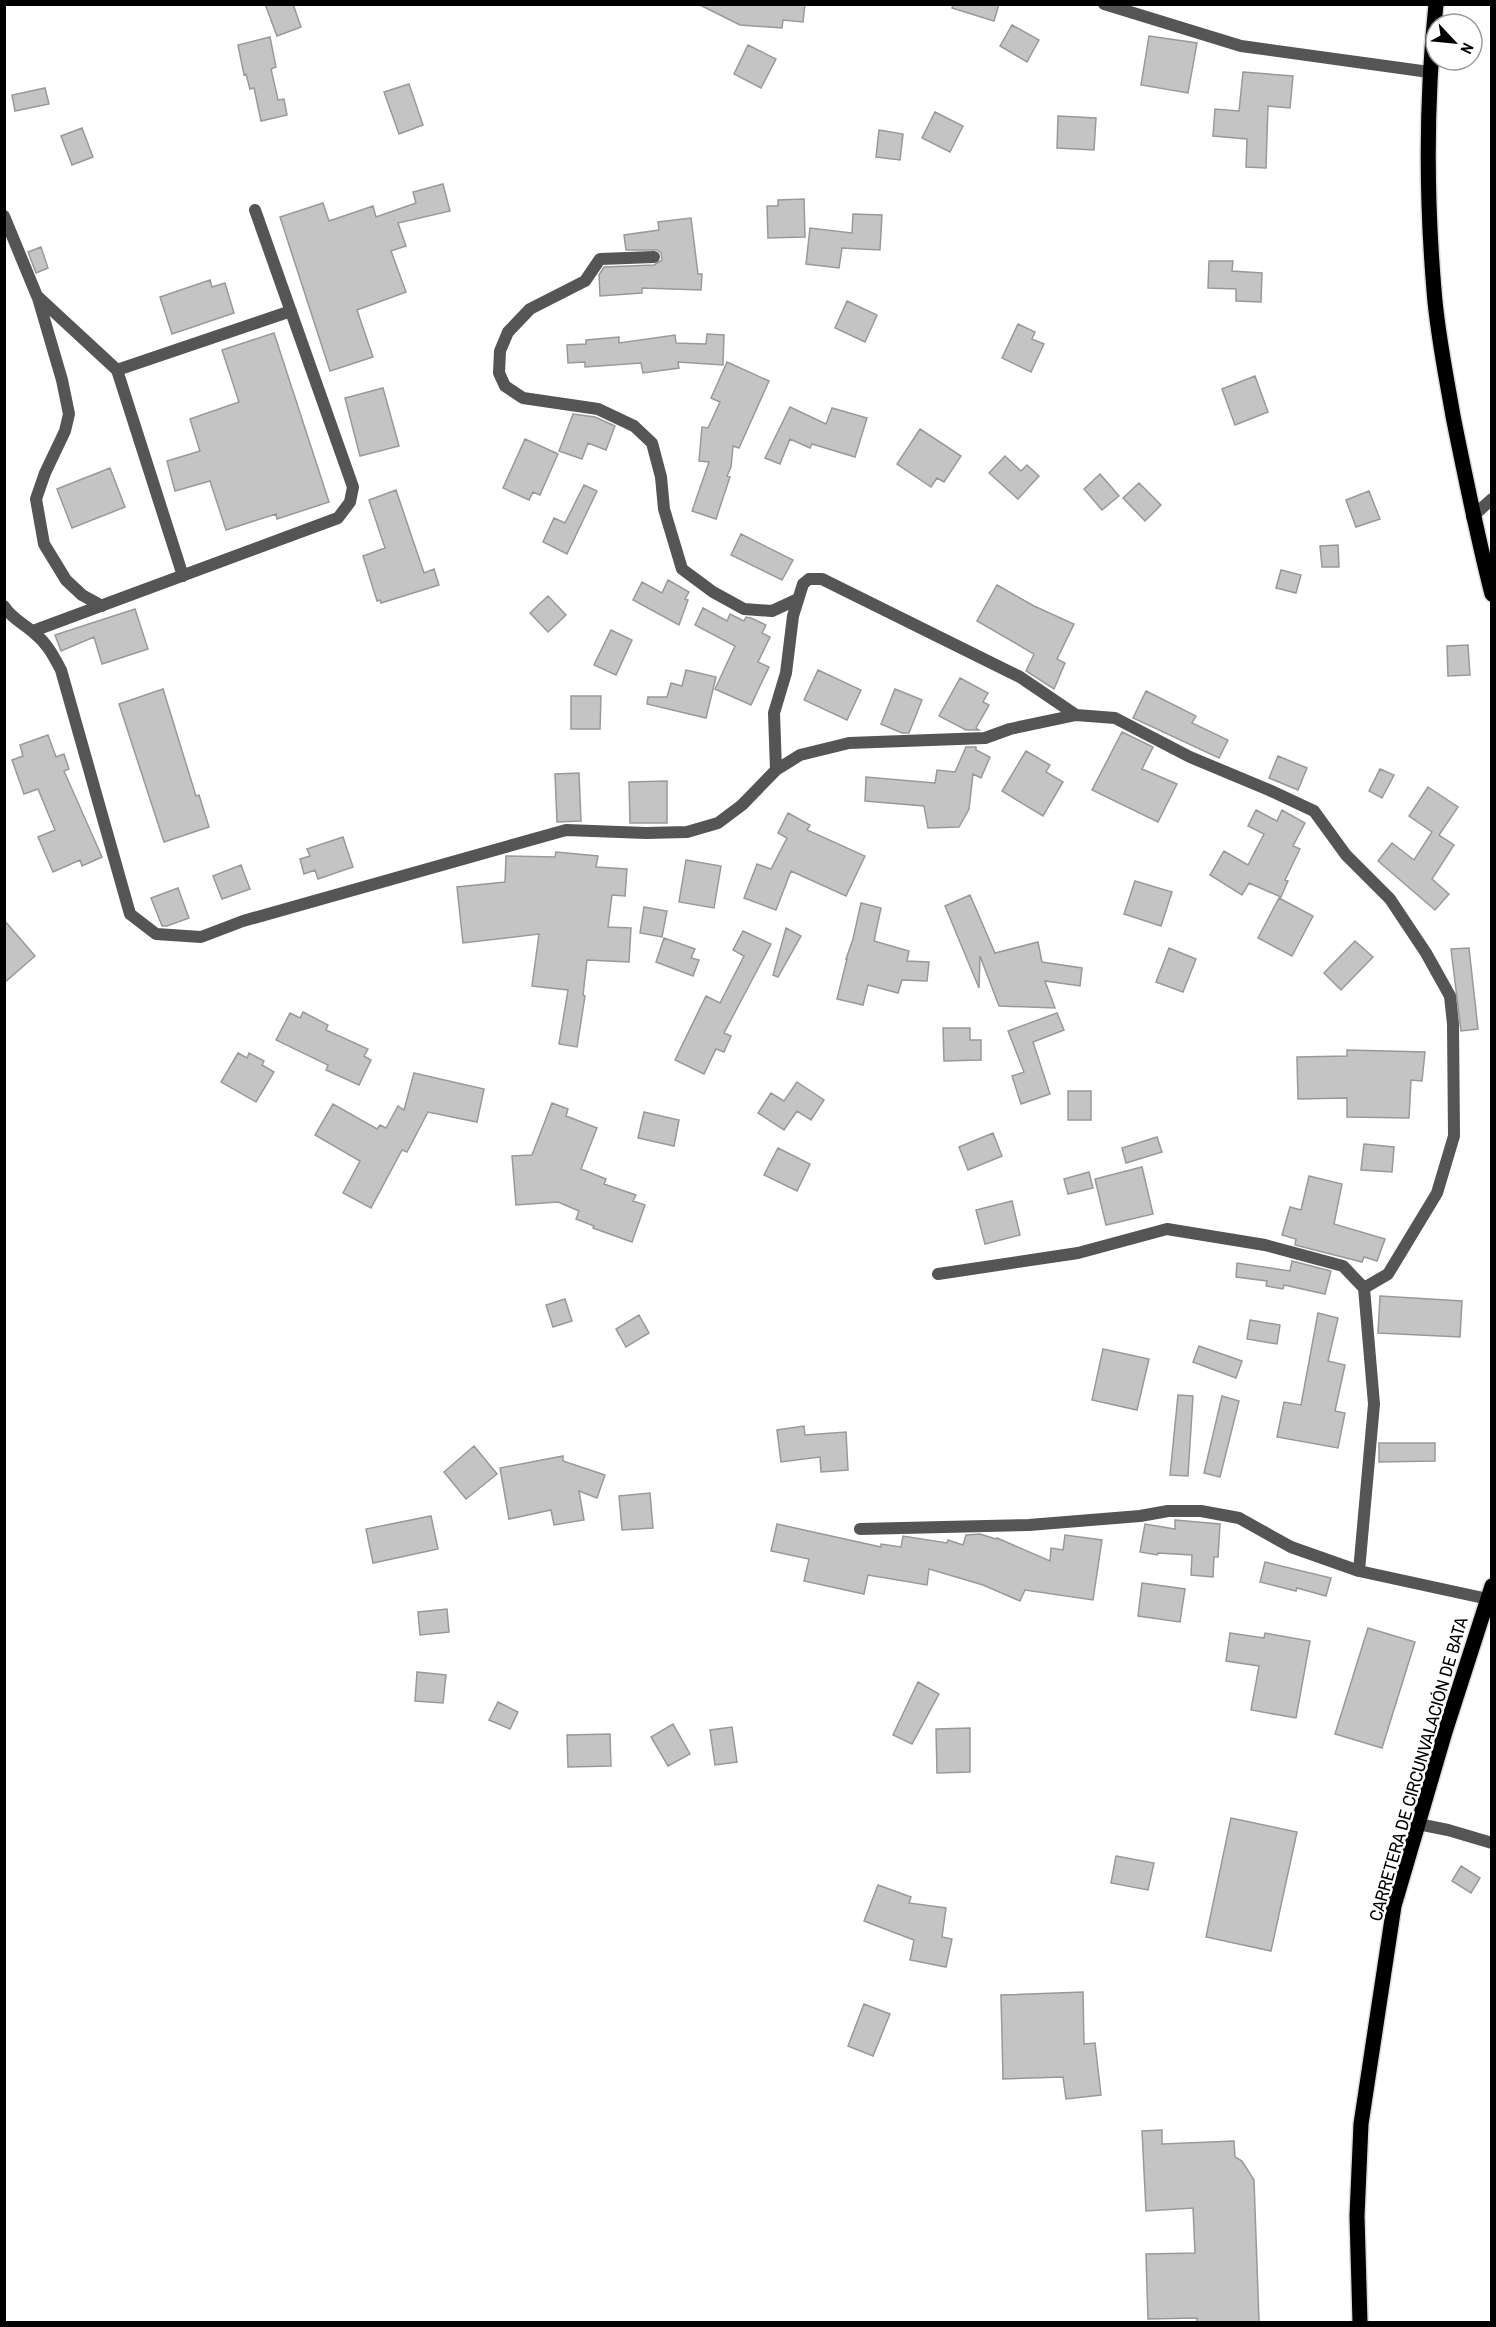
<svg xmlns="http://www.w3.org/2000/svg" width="1496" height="2327" viewBox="0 0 1496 2327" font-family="'Archivo Narrow',sans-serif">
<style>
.building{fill:#c4c4c4;stroke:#999;stroke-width:1.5}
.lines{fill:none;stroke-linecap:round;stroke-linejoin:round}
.primary-casing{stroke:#dbdbdb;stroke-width:18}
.service{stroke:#555;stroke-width:12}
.minor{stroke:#555;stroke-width:12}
.primary{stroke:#000;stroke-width:15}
.labels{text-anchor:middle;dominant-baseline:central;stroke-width:5;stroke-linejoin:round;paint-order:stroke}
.street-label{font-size:18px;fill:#000;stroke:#fff}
</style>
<rect width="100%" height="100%" fill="#fff"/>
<path class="building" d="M265 4H293L301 27 277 36Z
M698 4H805L803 22 783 20 782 28 740 25Z
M953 4H999L994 21 952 8Z
M1012 25 1039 40 1027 62 1000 46Z
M1149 36 1197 43 1188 93 1141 85Z
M270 37 276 67 271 69 278 100 284 99 287 115 261 121 254 88 250 89 246 74 244 75 238 45Z
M748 45 776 59 761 88 734 74Z
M1243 72 1293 76 1290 108 1268 106 1266 168 1246 167 1247 139 1213 136 1215 109 1239 111Z
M409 84 423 125 399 134 384 92Z
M45 88 49 104 15 111 12 95Z
M935 112 963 126 950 152 922 138Z
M1058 116 1096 118 1094 150 1057 148Z
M82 128 93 157 72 165 61 136Z
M879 130 903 134 900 160 876 157Z
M443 184 450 211 398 223 406 246 391 251 406 292 357 310 373 357 330 371 280 217 323 203 329 221 373 206 376 217 416 203 413 192Z
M804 199 805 237 768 238 767 206H778V200Z
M853 214 882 215 880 250 842 248 839 268 806 264 810 228 852 233Z
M691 218 698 274H702L701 290 642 288V293L600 296 599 275 604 267 654 265 662 260 661 253 657 250H626L624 235 659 230 658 222Z
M41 247 48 268 36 273 28 252Z
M1209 261H1233L1232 271 1262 273 1261 302 1236 301V289L1208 288Z
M210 280 212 287 225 283 234 313 172 334 160 297Z
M847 301 877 315 865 342 835 328Z
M1018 324 1035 332 1032 339 1044 344 1031 372 1002 358Z
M274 333 329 502 277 519 276 514 226 530 210 481 175 491 167 461 200 451 190 419 239 402 222 350Z
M707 334 724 335 723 365 678 362 679 368 643 373 641 363 585 367V362L568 363 567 345 586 344V340L619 337V343L675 335 676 343 706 344Z
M727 362 769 381 739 448 733 446 731 467 727 476 730 477 716 519 692 511 709 462 699 461 702 427 708 428 720 402 711 398Z
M1255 376 1268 412 1235 425 1222 389Z
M383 388 399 446 360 456 345 398Z
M790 407 826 424 832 408 867 418 855 457 812 444 810 448 790 439 780 464 765 458Z
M573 414 595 417 615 426 606 450 588 443 582 459 559 451Z
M920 429 961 456 944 482 937 478 931 487 897 464Z
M525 439 558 454 540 495 533 492 529 500 503 488Z
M1005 456 1021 471 1027 465 1039 476 1018 499 989 473Z
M110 468 125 507 72 528 57 489Z
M1100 474 1119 496 1102 510 1084 489Z
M1139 483 1161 505 1145 521 1123 498Z
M584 485 597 491 567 554 543 542 554 518 565 523Z
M396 490 424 573 434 569 439 585 381 603 380 600 377 601 363 556 385 548 369 500Z
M1369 491 1380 519 1356 527 1346 500Z
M741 534 793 560 782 580 731 555Z
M1338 545 1339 567H1322L1320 546Z
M1281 570 1301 575 1296 593 1276 588Z
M668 580 689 592 685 599 688 600 679 625 633 600 642 582 662 593Z
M997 585 1034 606 1074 624 1057 659 1065 663 1054 689 1026 671 1034 654 977 621Z
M548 596 566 615 548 632 530 613Z
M703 608 727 621 730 614 744 621 746 617 751 618 766 625 762 633 770 637 758 662 769 667 751 705 715 689 735 646 695 625Z
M135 609 148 649 102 664 94 637 61 651 55 635Z
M611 630 632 640 616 675 594 665Z
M1468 645 1470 675 1448 676 1447 646Z
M686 670 716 677 706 718 647 704 648 697H667L671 683 682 686Z
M818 670 861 690 847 720 804 700Z
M960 678 988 693 983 702 989 705 976 728 979 730H966L939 716Z
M163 689 196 796 199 795 209 827 164 842 119 704Z
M895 689 922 700 909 733H902L881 724Z
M1146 691 1196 716 1192 723 1228 740 1219 758 1133 718Z
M571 696H601L600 729H571Z
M1122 732 1153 747 1142 769 1177 784 1158 822 1092 790Z
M48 735 56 757 64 754 69 769 64 771 102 857 82 866 80 860 53 872 38 837 55 830 38 789 24 794 12 760 23 756 20 745Z
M966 747H976V750L990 757 981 778 973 774 969 809 959 827 928 828 924 806 865 801 866 777 935 783 937 770 955 772Z
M1026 751 1050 765 1046 772 1063 782 1043 816 1002 791Z
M1278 756 1307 768 1298 790 1269 778Z
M1380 769 1394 775 1382 798 1369 791Z
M579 773 581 821 557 822 555 774Z
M667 781V823H630L629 782Z
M1428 787 1458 807 1439 835 1454 845 1432 879 1449 894 1435 910 1378 861 1392 843 1414 860 1432 832 1409 816Z
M1256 810 1277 821 1282 810 1305 823 1293 846 1300 849 1285 880 1288 881 1281 897 1249 883 1242 895 1210 875 1224 851 1248 865 1264 834 1248 826Z
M788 813 810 825 807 830 865 856 846 896 791 871 776 910 744 898 757 864 771 869 787 838 778 833Z
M343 837 353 867 318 879 315 870 304 874 300 859 310 856 307 849Z
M556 852 598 856 596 867 627 869 625 896 612 895 608 927 631 928 629 962 587 960 583 995 585 996 577 1047 559 1044 568 990 532 986 539 934 463 943 457 887 505 882 506 856 555 857Z
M686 860 721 866 714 908 679 902Z
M241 865 250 889 222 899 213 876Z
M1135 881 1172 892 1161 926 1124 914Z
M178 888 189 918 167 926H162L151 898Z
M970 895 995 953 1038 942 1042 962 1082 968 1080 986 1045 981 1055 1008 999 1006 980 956 979 988 945 906Z
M1279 898 1313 916 1292 956 1258 938Z
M861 903 881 908 874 941 909 951 907 961 929 962 927 981 902 980 898 993 868 985 863 1005 837 999 847 959H846L853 939Z
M644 907 667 911 662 937 640 933Z
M4 920 35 956 4 983Z
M786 928 801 936 778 977 773 975Z
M743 931 771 944 724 1033 731 1036 724 1052 716 1049 704 1074 675 1060 706 996 720 1003 744 956 733 950Z
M664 938 695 949 691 958 699 960 693 976 656 962Z
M1355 941 1373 957 1341 990 1324 973Z
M1169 948 1196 959 1183 992 1156 982Z
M1469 948 1478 1029 1461 1031 1451 949Z
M303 1012 328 1025 326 1030 368 1049 364 1056 371 1060 359 1085 326 1070 328 1065 276 1040 290 1013 300 1018Z
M1057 1013 1064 1030 1033 1042 1050 1094 1021 1104 1012 1076 1024 1072 1008 1031Z
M943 1028H970V1040H981V1060L944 1061Z
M1347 1050 1425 1052 1422 1081 1411 1080 1409 1118 1347 1117V1098L1298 1099 1297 1057 1347 1056Z
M238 1053 247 1058 249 1053 264 1061 262 1065 274 1072 256 1102 221 1082Z
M414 1073 484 1089 477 1122 428 1112 407 1152 402 1150 371 1208 343 1193 360 1161 315 1135 333 1104 377 1129 380 1125 386 1128 398 1106 404 1110Z
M797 1082 824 1100 811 1120 797 1111 784 1130 758 1113 771 1093 784 1101Z
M1068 1091H1091V1120H1068Z
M552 1103 568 1109 566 1116 597 1128 581 1169 606 1179 604 1184 636 1195 633 1201 645 1205 632 1242 593 1228 594 1226 576 1219 579 1211 558 1202 516 1205 512 1156 532 1155Z
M644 1112 679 1120 674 1146 638 1138Z
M993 1133 1002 1156 968 1170 959 1147Z
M1157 1137 1162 1152 1126 1163 1122 1148Z
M1364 1144 1394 1147 1392 1172 1361 1170Z
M778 1148 810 1164 797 1191 764 1175Z
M1142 1167 1153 1214 1106 1225 1095 1179Z
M1089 1172 1093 1188 1068 1194 1064 1179Z
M1309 1176 1342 1184 1334 1224 1385 1239 1377 1261 1364 1257 1362 1262 1295 1245 1296 1239 1282 1235 1290 1207 1301 1210Z
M1012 1201 1020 1235 985 1244 976 1210Z
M1292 1261 1331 1271 1325 1294 1284 1285 1283 1289 1266 1286 1267 1281 1236 1277 1237 1263 1290 1271Z
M1380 1296 1462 1301 1460 1337 1378 1333Z
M565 1299 572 1321 553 1327 546 1305Z
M1318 1313 1338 1318 1328 1361 1345 1365 1335 1411 1345 1413 1338 1448 1277 1437 1284 1402 1301 1405Z
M639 1315 649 1333 626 1347 616 1329Z
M1250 1320 1280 1325 1277 1344 1247 1339Z
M1199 1346 1242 1361 1236 1378 1193 1362Z
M1103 1349 1149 1359 1137 1410 1092 1400Z
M1178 1395 1193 1396 1188 1476 1170 1475Z
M1222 1396 1239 1401 1220 1477 1204 1473Z
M804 1426 805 1435 846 1432 848 1470 821 1472 820 1457 781 1462 777 1430Z
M1379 1443H1435V1461L1379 1462Z
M474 1446 497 1474 466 1499 444 1472Z
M563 1456V1461L605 1475 597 1498 579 1491 584 1520 554 1525 551 1510 509 1519 500 1468Z
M650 1493 653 1528 622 1530 619 1496Z
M431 1516 438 1549 373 1563 366 1529Z
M1175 1520 1220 1524 1218 1557H1214L1213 1577 1191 1575 1192 1555 1158 1553 1157 1555 1140 1552 1145 1524 1175 1529Z
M777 1524 881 1547V1544L901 1547 903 1536 947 1543 948 1540 963 1545 966 1535 980 1534 996 1539 997 1538 1050 1561 1051 1548 1063 1550 1065 1535 1102 1540 1093 1600 1025 1590 1020 1601 983 1585 929 1569 927 1585 868 1575 864 1594 804 1581 809 1559 771 1551Z
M1265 1562 1331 1578 1326 1596 1297 1588 1296 1591 1260 1582Z
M1142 1583 1185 1589 1180 1622 1138 1616Z
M447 1609 449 1632 420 1635 418 1612Z
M1368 1628 1415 1642 1382 1748 1335 1734Z
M1230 1633 1264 1638 1265 1633 1310 1641 1296 1718 1251 1710 1259 1666 1226 1661Z
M417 1672 446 1675 443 1703 415 1701Z
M918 1682 939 1694 912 1744 893 1735Z
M498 1702 518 1712 510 1729 489 1720Z
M673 1724 690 1754 668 1766 651 1737Z
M732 1727 737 1762 715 1765 710 1730Z
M970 1728V1772L937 1773 936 1729Z
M610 1734 611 1766 568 1767 567 1735Z
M1231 1818 1297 1832 1271 1951 1206 1937Z
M1116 1856 1154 1863 1148 1890 1111 1883Z
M1461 1866 1480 1878 1471 1893 1452 1881Z
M878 1885 911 1897 909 1903 946 1908 942 1937 952 1939 946 1967 910 1960 914 1940 864 1921Z
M1083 1992 1084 2044 1095 2043 1101 2095 1066 2099 1063 2077 1003 2079 1001 1995Z
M864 2004 890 2014 873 2056 848 2046Z
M1162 2130V2144L1234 2141 1235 2157 1242 2161 1254 2180 1259 2322H1197V2318L1148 2319 1146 2254 1195 2253 1193 2208 1146 2211 1142 2131Z"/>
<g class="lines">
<defs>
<path id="primary" d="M1436 4C1426 99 1426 195 1434 290 1437 332 1446 375 1453 416 1465 476 1477 535 1492 594
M1360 2322 1357 2216 1361 2124 1394 1906 1445 1732 1492 1586"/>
</defs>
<use href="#primary" class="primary-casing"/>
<path class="service" d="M4 216 37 296 117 370 183 576
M38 298 62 380 69 414 65 431 45 473 36 499 44 544 66 580 82 595 102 606
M117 370 291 311
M33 631 338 518 350 502 353 487 255 210"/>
<path class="minor" d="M1104 4 1241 46 1429 72
M654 257 600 259 585 281 530 309 508 332 500 351 499 373 505 386 523 398 598 409 634 426 652 443 661 477 664 509 682 569 713 592 744 609 772 611 798 599
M1472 517 1492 499
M4 606C11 618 23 623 33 632 47 643 53 655 61 670L130 914 156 934 201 937 243 921 566 830 646 833 687 832 718 823 742 805 776 770 800 755 849 743 985 738 1010 729 1076 715 1115 718 1190 757 1269 790 1314 811 1346 855 1390 899 1426 953 1450 996 1453 1024 1454 1136 1437 1193 1388 1274 1364 1288 1374 1404 1359 1571
M776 770 774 713 786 673 793 616 803 584 809 579H822L1020 677 1076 715
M938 1274 1078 1253 1167 1229 1265 1245 1343 1266 1364 1288
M860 1529 1029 1525 1140 1516 1168 1511H1201L1239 1518 1291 1547 1359 1571 1488 1599
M1418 1824 1448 1830 1492 1843"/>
<use href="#primary" class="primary"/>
</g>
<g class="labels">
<g class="street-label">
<text transform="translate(1418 1769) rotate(-74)">CARRETERA DE CIRCUNVALACIÓN DE BATA</text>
</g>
</g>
<rect width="1496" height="2327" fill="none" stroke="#000000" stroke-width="12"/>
<g transform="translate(1454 42) rotate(116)"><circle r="28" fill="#ffffff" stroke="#999999" stroke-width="1.5"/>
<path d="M0-4.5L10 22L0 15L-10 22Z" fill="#000000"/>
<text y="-9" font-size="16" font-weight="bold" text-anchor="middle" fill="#000000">N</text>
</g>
</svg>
